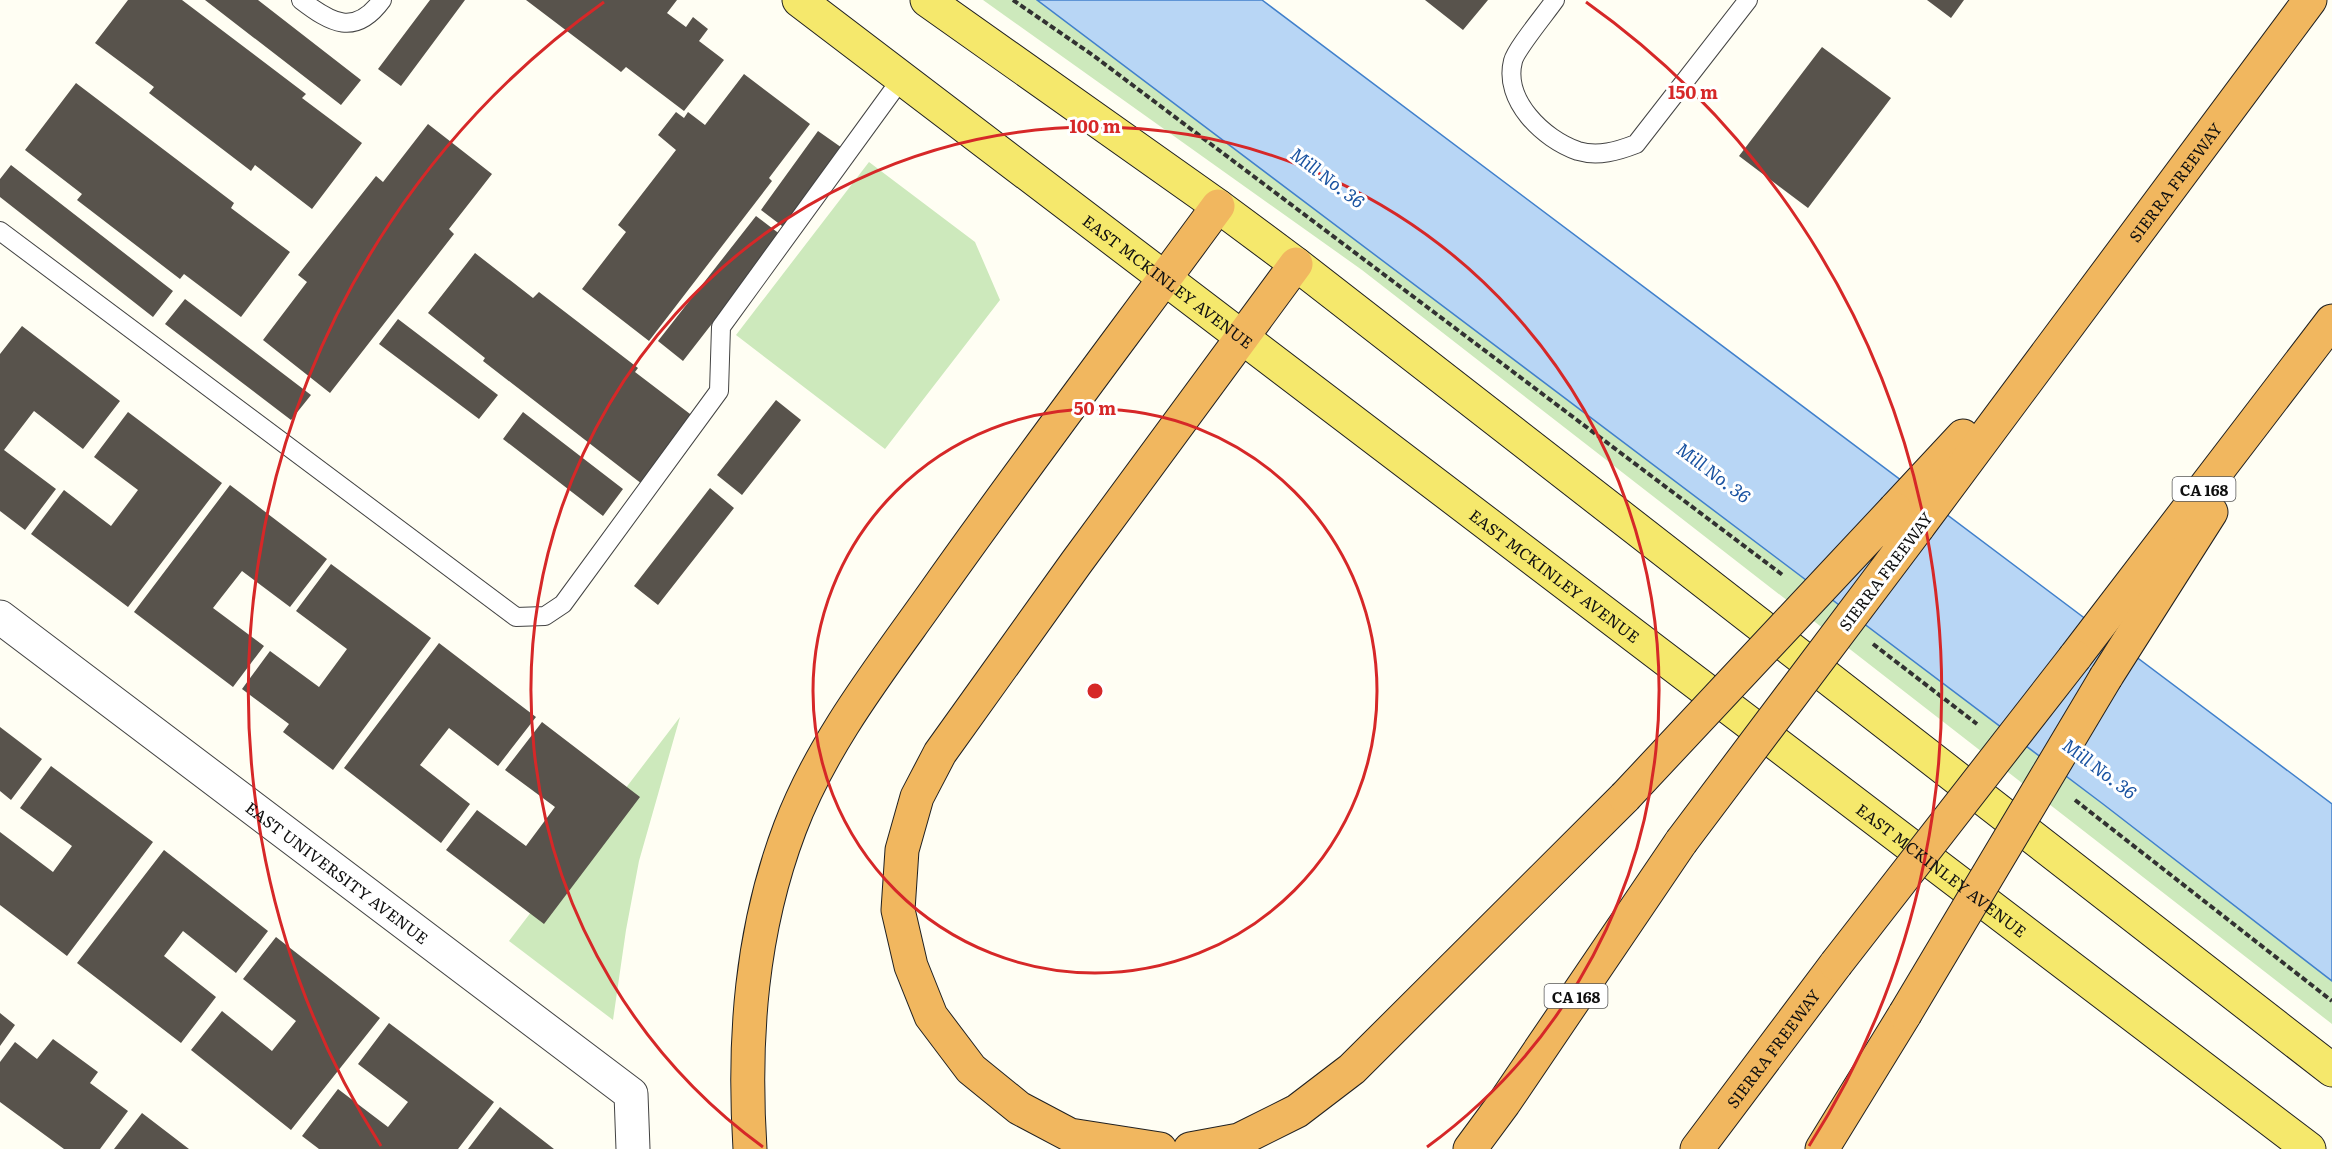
<svg xmlns="http://www.w3.org/2000/svg" width="2332" height="1149" viewBox="0 0 2332 1149" font-family="Literata,serif">
<style>
.green{fill:#cde9bc}
.water{fill:#b8d6f5;stroke:#4180cb;stroke-width:1.5}
.building{fill:#58534c}
.lines{fill:none;stroke-linecap:round;stroke-linejoin:round}
.service-casing{stroke:#434343;stroke-width:20}
.minor-casing{stroke:#434343;stroke-width:35}
.primary-casing{stroke:#212121;stroke-width:35}
.motorway-casing{stroke:#212121;stroke-width:35}
.path{stroke:#323232;stroke-width:4;stroke-dasharray:6 3;stroke-linecap:butt}
.service{stroke:#fff;stroke-width:18}
.minor{stroke:#fff;stroke-width:33}
.primary{stroke:#f5e86c;stroke-width:33}
.motorway{stroke:#f1b75f;stroke-width:33}
.motorway-bridge-casing{stroke:#212121;stroke-width:35;stroke-linecap:butt}
.motorway-bridge{stroke:#f1b75f;stroke-width:33}
.ring{fill:none;stroke:#d62828;stroke-width:3}
.labels{text-anchor:middle;dominant-baseline:central;stroke-width:6;stroke-linejoin:round;paint-order:stroke}
.shield{fill:#fff;stroke:#585858;stroke-width:1.5}
.shield-label{font-size:15px;font-weight:bold;fill:#101010}
.street-label{font-size:16px;fill:#101010;stroke:#fff}
.water-label{font-size:18px;font-style:italic;fill:#1a53a1;stroke:#fff}
.centre{fill:#d62828;stroke:#fff;stroke-width:3}
.ring-label{font-size:18px;text-anchor:middle;font-weight:bold;fill:#d62828;stroke:#fff;stroke-width:6;stroke-linejoin:round;paint-order:stroke}
</style>
<rect width="100%" height="100%" fill="#fffef3"/>
<path class="green" d="M983 0H1037L2103 804 2332 981V1024L1362 270Z
M869 162 975 242 1000 300 885 449 736 335Z
M680 717 639 861 626 930 613 1020 509 941Z"/>
<path class="water" d="M1037 0H1262L2332 804V981L2103 804Z"/>
<path class="building" d="M128 0H182L306 94 302 98 362 143 312 209 255 165 251 171 149 93 154 87 95 43Z
M205 0H258L361 80 341 105Z
M430 0H465L401 86 378 69Z
M526 0H677L667 13 686 27 693 17 708 29 699 41 724 60 684 111 626 67 621 72Z
M1425 0H1488L1463 30Z
M1927 0H1964L1951 18Z
M1822 47 1891 98 1808 208 1739 156Z
M744 74 810 124 769 178 772 181 649 341 582 289 626 232 618 225 676 150 658 135 676 112 684 118 688 112 705 125Z
M76 83 234 203 231 208 290 252 241 317 184 274 180 279 77 200 82 194 25 150Z
M428 124 492 174 449 229 454 234 330 393 263 340 307 282 298 275 376 176 383 182Z
M818 131 845 150 786 229 761 210Z
M11 165 173 291 153 317 0 197V179Z
M756 216 781 235 683 361 658 341Z
M475 253 533 298 539 292 638 368 635 372 694 417 642 484 483 361 485 358 428 313Z
M185 299 311 395 291 420 165 324Z
M398 319 498 395 479 419 379 344Z
M22 326 120 401 83 449 34 411 4 450 56 489 25 530 0 511V354Z
M776 400 801 420 742 495 717 475Z
M128 412 222 483 128 607 31 534 64 490 111 526 138 490 94 457Z
M523 412 623 489 603 516 503 439Z
M230 485 327 559 290 607 242 571 213 608 264 646 233 687 134 612Z
M710 488 734 508 658 605 634 586Z
M331 564 431 638 333 770 283 732 289 724 242 689 270 651 319 687 347 649 296 611Z
M439 643 536 717 498 766 449 728 420 765 470 804 441 843 344 768Z
M542 722 640 797 544 924 446 850 477 810 526 846 555 807 505 770Z
M0 727 42 759 11 800 0 791Z
M51 766 153 842 67 956 0 905V832L53 872 72 846 20 808Z
M164 850 268 931 236 973 183 931 164 956 216 997 181 1043 77 963Z
M276 937 380 1018 291 1130 191 1050 222 1011 272 1051 296 1021 243 979Z
M0 1013 15 1025 0 1046Z
M389 1023 494 1102 458 1149H319L302 1136 338 1089 388 1127 408 1102 358 1064Z
M53 1039 98 1072 90 1083 128 1111 100 1149H64L0 1102V1062L15 1042 37 1059Z
M500 1107 554 1149H468Z
M142 1113 189 1149H114Z"/>
<g class="lines">
<defs>
<path id="service" d="M301 0C331 23 355 37 382 0
M1555 0C1546 13 1516 49 1513 61 1503 100 1543 139 1578 151 1598 157 1618 151 1636 144L1748 0
M0 231 516 617 545 616 563 604 719 391 721 327 902 78"/>
<g id="minor">
<path id="s1" d="M0 617 631 1094 633 1149"/>
</g>
<g id="primary">
<path id="s2" d="M799 0 2309 1149"/>
<path d="M927 0 1218 206 1296 264 2332 1070"/>
</g>
<g id="motorway">
<path d="M1895 509 1963 436"/>
<path id="s3" d="M1918 527 2310 0"/>
<path d="M2075 657 2332 321"/>
<path d="M2106 677 2211 512"/>
<path d="M750 1149C743 1039 751 931 790 828 823 741 882 667 935 592 1027 462 1124 334 1218 206"/>
<path d="M1160 1149 1070 1135 1019 1108 971 1069 931 1016 911 966 898 910 902 850 917 797 940 753 1076 563 1296 264"/>
<path d="M1190 1149 1239 1140 1297 1111 1352 1069 1625 797"/>
<path d="M1470 1149 1504 1103 1681 842"/>
<path id="s4" d="M1697 1149 1836 964"/>
<path d="M1822 1149 1905 1014"/>
</g>
</defs>
<use href="#service" class="service-casing"/>
<use href="#minor" class="minor-casing"/>
<use href="#primary" class="primary-casing"/>
<use href="#motorway" class="motorway-casing"/>
<path class="path" d="M1013 0 1094 56 1784 576
M1873 644 1977 724
M2075 800 2332 1001"/>
<use href="#service" class="service"/>
<use href="#minor" class="minor"/>
<use href="#primary" class="primary"/>
<use href="#motorway" class="motorway"/>
<defs>
<path id="motorway-bridge" d="M1625 797 1895 509
M1681 842 1918 527
M1836 964 2075 657
M1905 1014 2106 677"/>
</defs>
<use href="#motorway-bridge" class="motorway-bridge-casing"/>
<use href="#motorway-bridge" class="motorway-bridge"/>
</g>
<g class="ring">
<circle cx="1095" cy="691" r="282"/>
<path d="M763 1147A564 564 0 1 1 1427 1147"/>
<path d="M381 1146A846 846 0 0 1 604 2M1586 2A846 846 0 0 1 1809 1146"/>
</g>
<g class="labels">
<g class="shield">
<rect x="2172.5" y="477" width="63" height="24" rx="4.5"/>
<rect x="1544.5" y="984" width="63" height="24" rx="4.5"/>
</g>
<g class="shield-label">
<text x="2204" y="489">CA 168</text>
<text x="1576" y="996">CA 168</text>
</g>
<g class="street-label">
<text stroke="none"><textPath href="#s3" startOffset="430">SIERRA FREEWAY</textPath></text>
<text stroke="none"><textPath href="#s2" startOffset="464">EAST MCKINLEY AVENUE</textPath></text>
<text transform="translate(1885 571) rotate(-53)">SIERRA FREEWAY</text>
<text stroke="none"><textPath href="#s2" startOffset="950">EAST MCKINLEY AVENUE</textPath></text>
<text stroke="none"><textPath href="#s2" startOffset="1436">EAST MCKINLEY AVENUE</textPath></text>
<text stroke="none"><textPath href="#s1" startOffset="423">EAST UNIVERSITY AVENUE</textPath></text>
<text stroke="none"><textPath href="#s4" startOffset="126">SIERRA FREEWAY</textPath></text>
</g>
<g class="water-label">
<text transform="translate(1328 177) rotate(37)">Mill No. 36</text>
<text transform="translate(1714 472) rotate(37)">Mill No. 36</text>
<text transform="translate(2100 768) rotate(37)">Mill No. 36</text>
</g>
</g>
<circle cx="1095" cy="691" r="9" class="centre"/>
<g class="ring-label">
<text x="1693" y="99">150 m</text>
<text x="1095" y="133">100 m</text>
<text x="1095" y="415">50 m</text>
</g>
</svg>
